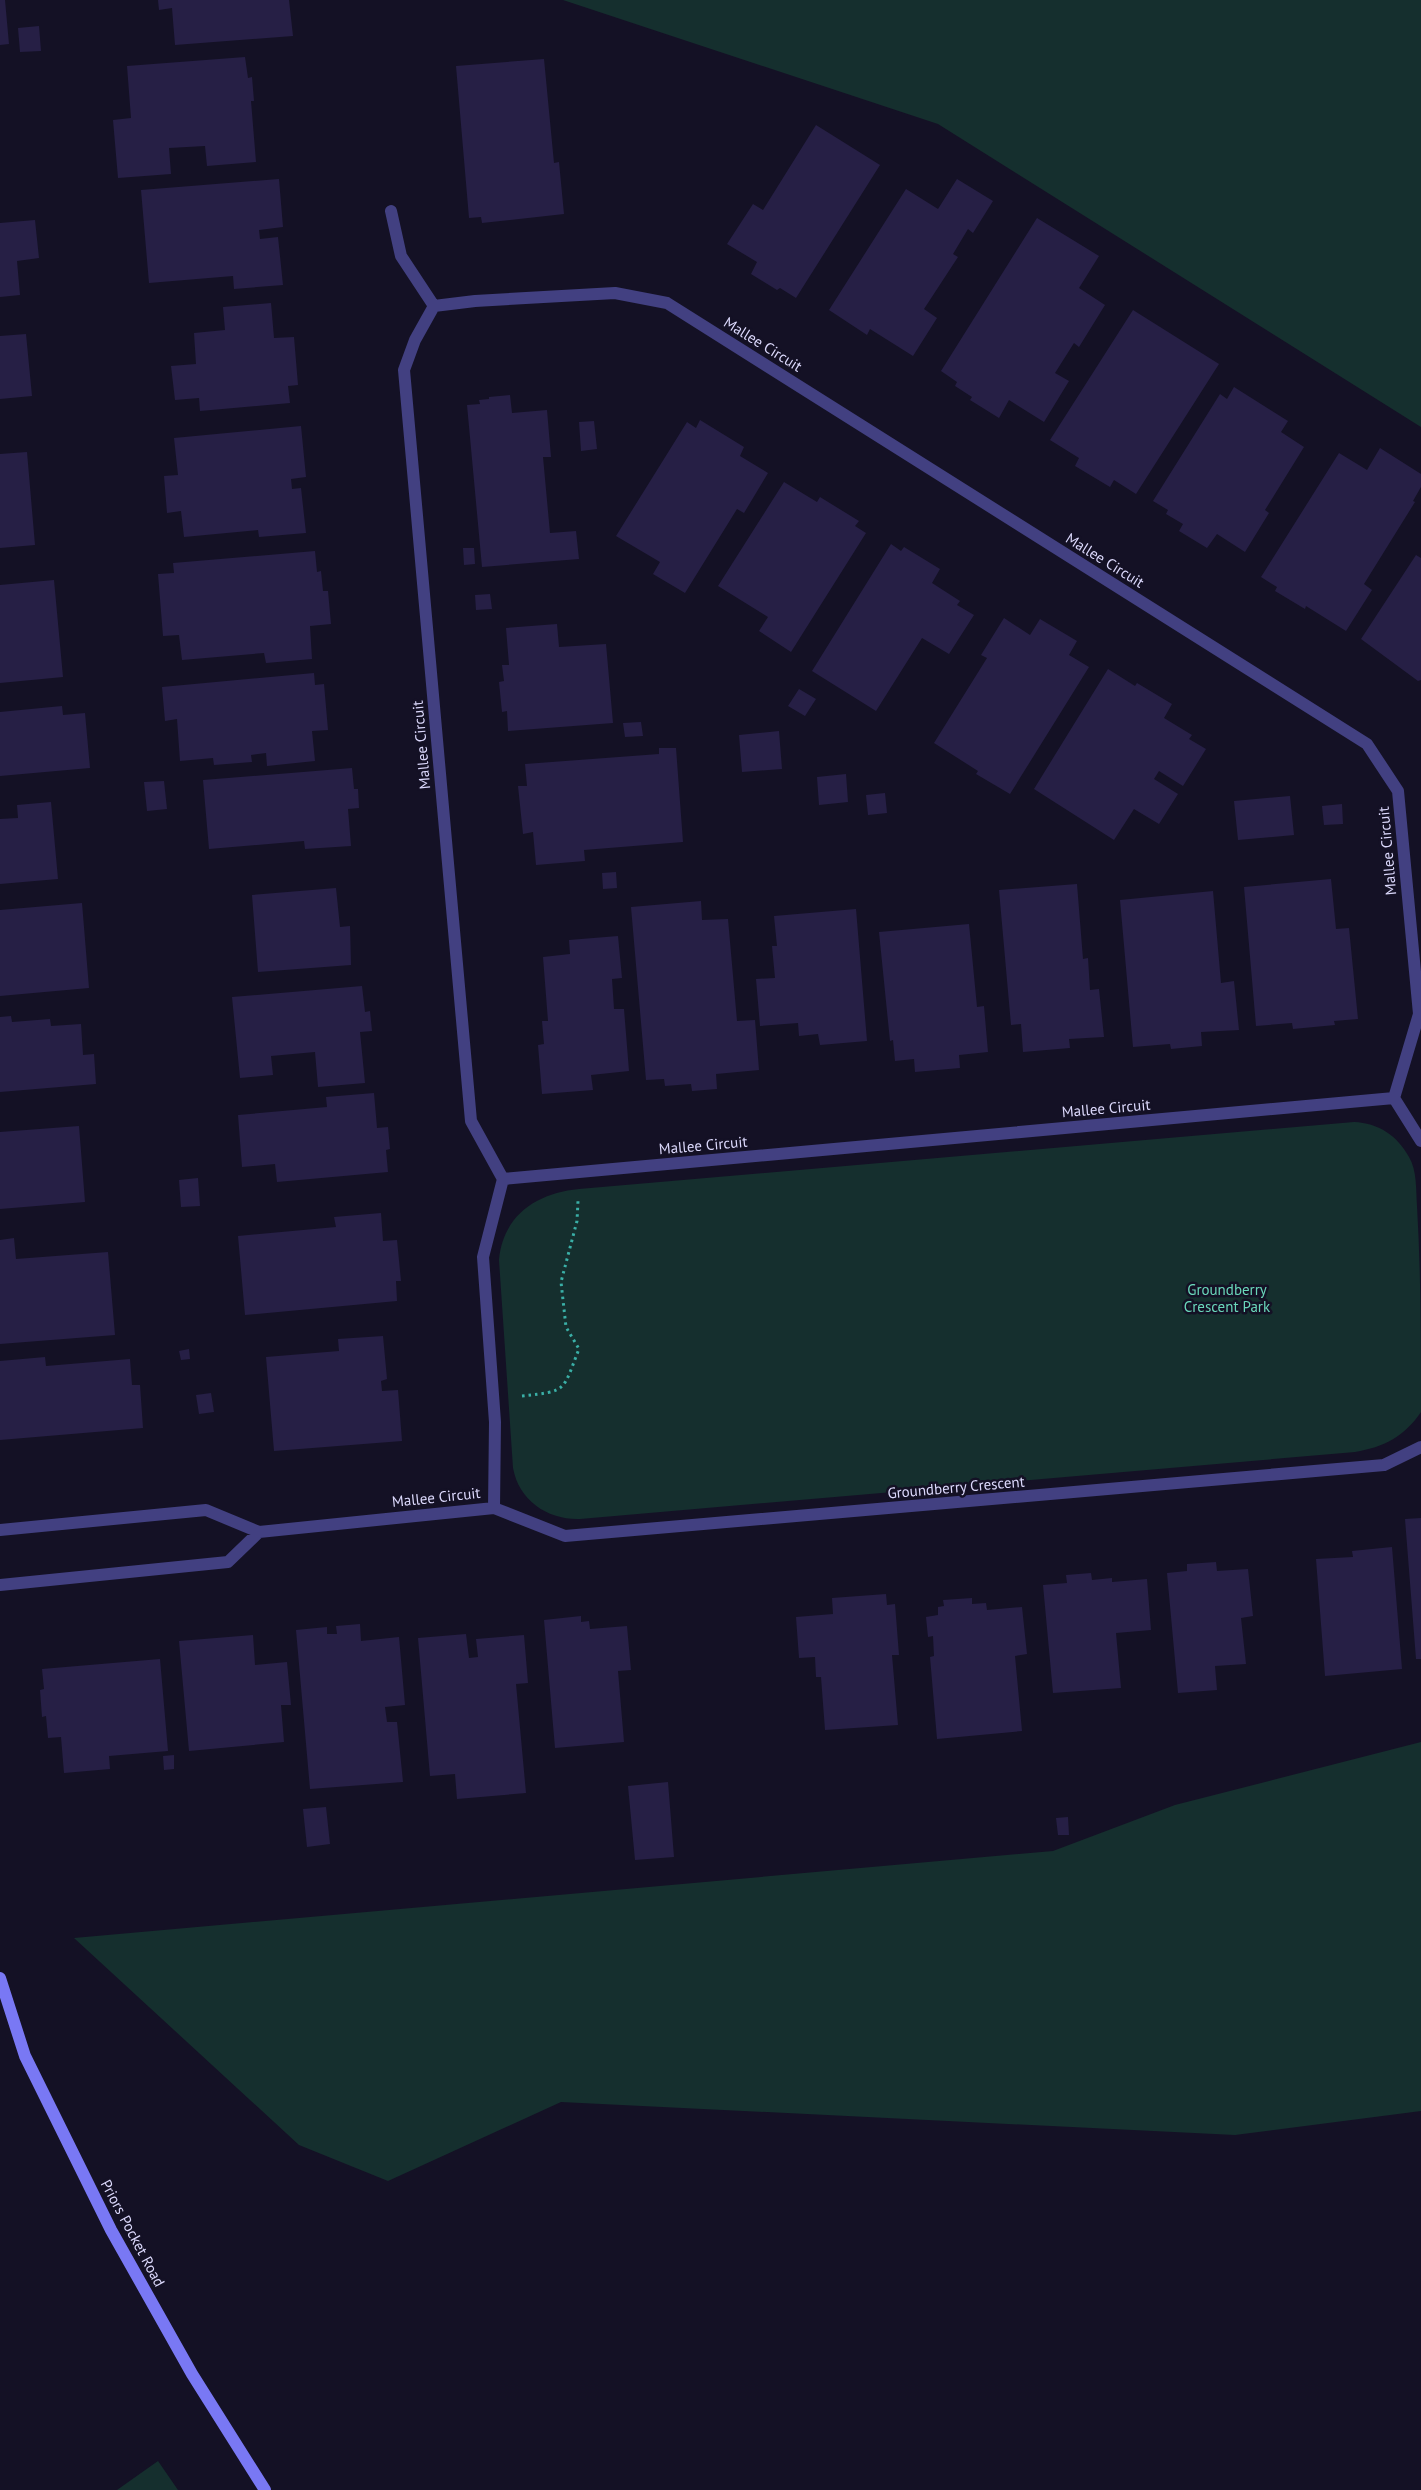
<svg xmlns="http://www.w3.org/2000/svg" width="1421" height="2490" viewBox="0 0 1421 2490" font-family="'PT Sans',sans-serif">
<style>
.green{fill:#152f2e}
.building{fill:#261f45}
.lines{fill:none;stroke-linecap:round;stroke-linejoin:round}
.path{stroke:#3aafa6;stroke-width:3;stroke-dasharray:2.5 4;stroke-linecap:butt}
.street{stroke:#424081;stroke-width:12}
.secondary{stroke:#7978f4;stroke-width:12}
.labels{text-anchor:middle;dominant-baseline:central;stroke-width:5;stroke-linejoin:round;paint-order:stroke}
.street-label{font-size:15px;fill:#dcd9fc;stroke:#141125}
.park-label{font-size:15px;fill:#6ad7ba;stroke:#141125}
</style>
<rect width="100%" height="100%" fill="#141125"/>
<path class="green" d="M563 0H1421V427L938 124Z
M1354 1122C1378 1123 1397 1135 1409 1157 1417 1170 1416 1190 1417 1206 1421 1274 1421 1343 1421 1412 1404 1437 1384 1447 1355 1452L580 1519C548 1520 519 1501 513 1468L499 1260C503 1215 537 1193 579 1189Z
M1421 1742V2111L1235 2135 561 2102 388 2181 299 2145 74 1938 1053 1851 1175 1805Z
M158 2461 178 2490H117Z"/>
<path class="building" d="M0 0H5L9 44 0 45Z
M158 0H289L293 36 175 45 172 8 159 10Z
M39 26 41 51 20 52 18 28Z
M245 57 248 78 252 77 254 101H251L256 162 207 166 205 146 169 148 171 174 118 178 113 120 131 118 127 66Z
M544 59 554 163 559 162 564 214 482 223 481 217 469 218 456 66Z
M816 125 880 165 796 298 780 288 777 290 751 274 757 262 727 244 753 204 763 210Z
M279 179 283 227 259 230 260 239 278 237 283 285 234 289 233 276 149 283 141 190Z
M957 179 993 201 973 233 968 229 953 254 958 257 924 309 937 318 913 356 870 329 867 335 829 310 906 189 938 209Z
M1037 218 1099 256 1079 288 1105 305 1079 347 1074 343 1055 373 1069 381 1044 422 1009 400 999 418 970 400 972 397 955 386 957 382 941 371Z
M35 220 39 258 17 261 20 295 0 297V223Z
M271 303 274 338 294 337 298 385 288 386 290 403 200 411 199 398 175 400 171 366 196 364 194 333 225 330 223 307Z
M1133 310 1219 364 1136 494 1114 480 1110 487 1075 466 1079 458 1050 440Z
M26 334 32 396 0 399V336Z
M1234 387 1288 421 1281 432 1304 447 1265 510 1269 513 1245 552 1217 534 1207 548 1179 531 1183 524 1166 514 1168 510 1153 501 1220 394 1227 399Z
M510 395 512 413 547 410 551 457H543L550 533 576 531 579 559 482 567 467 405 480 404 479 400 489 399V397Z
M700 420 744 447 740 456 768 473 744 513 737 509 685 593 653 574 660 562 616 536 687 422 696 428Z
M594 421 597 449 581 451 579 422Z
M301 426 306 477 291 479 292 489 301 488 306 533 259 537 258 530 184 537 181 511 167 513 164 476 178 475 174 438Z
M1380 448 1421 474V487L1413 501 1415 502 1364 584 1372 590 1346 631 1306 606 1305 609 1275 591 1277 587 1261 577 1339 453 1367 470Z
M27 452 35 545 0 548V454Z
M784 482 817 502 820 497 859 521 855 526 866 533 791 652 759 631 768 617 718 586Z
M891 544 901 551 904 547 940 569 932 583 960 601 957 605 974 615 949 654 922 638 876 711 812 671Z
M463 548H474L475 564 464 565Z
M315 551 317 572 321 571 323 591H328L331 624 310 626 312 659 266 663 264 653 182 660 179 635 163 636 158 574 174 573 173 563Z
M1416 555 1421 558V680L1418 681 1361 639Z
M54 580 63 677 0 683V585Z
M490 594 492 609 476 610 475 595Z
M1004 618 1030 635 1040 619 1077 641 1069 655 1089 667 1010 794 976 774 978 771 934 743 987 658 981 655Z
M557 624 559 647 606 644 613 723 508 731 507 711 502 712 499 682 504 681 502 665H509L506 628Z
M1108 669 1135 686 1137 683 1172 704 1164 718 1192 735 1189 739 1206 749 1183 786 1159 771 1154 779 1178 794 1159 824 1134 809 1114 840 1034 789Z
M314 673 315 685 324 684 328 730 312 731 315 761 267 766 266 753 251 755 252 762 214 765 213 758 180 761 177 719 165 721 162 687Z
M799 689 816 699 805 716 788 706Z
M62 706 63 715 85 713 90 768 0 776V712Z
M641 722 643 736 625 737 623 723Z
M779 731 782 769 742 772 739 735Z
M659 748H676L683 842 584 850 585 861 536 865 533 832 523 834 518 786H527L525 764 659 754Z
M352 768 354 789H358L359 808 348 809 351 846 305 849 304 841 209 849 203 780Z
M846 774 848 802 819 805 817 777Z
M164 781 167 809 147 811 144 782Z
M885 793 887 813 868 815 866 795Z
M1290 796 1294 835 1238 840 1234 801Z
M51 802 58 879 0 884V819L18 818 17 805Z
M1342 804 1343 824 1324 825 1322 806Z
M616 872 617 888 603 889 602 873Z
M1331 879 1336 929 1349 928 1358 1019 1334 1021 1335 1025 1293 1029 1292 1023 1256 1026 1244 887Z
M1077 884 1083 959 1088 958 1090 990 1099 989 1104 1037 1069 1039 1070 1048 1023 1052 1021 1024 1011 1025 999 890Z
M336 888 340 927 350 926 351 965 258 972 252 895Z
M1213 891 1221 983 1234 981 1239 1030 1201 1032 1202 1046 1171 1049 1170 1044 1133 1047 1120 900Z
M701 901 702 920 728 919 737 1021 755 1020 759 1070 716 1074 717 1089 692 1091 691 1084 665 1086 664 1079 646 1080 631 907Z
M82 903 89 988 0 996V910Z
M856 909 867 1041 820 1045 818 1034 799 1036 798 1023 760 1026 756 979 775 978 772 946H777L774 916Z
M969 924 977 1007 984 1006 988 1052 959 1055 960 1068 915 1072 914 1059 895 1061 893 1040 890 1041 879 932Z
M618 936 622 978 612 979 614 1009H624L629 1071 591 1075 593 1090 542 1094 538 1045 544 1044 542 1021H548L543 957 570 954 569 940Z
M362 986 365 1012 370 1011 372 1031 360 1032 365 1083 318 1087 315 1052 271 1056 273 1075 240 1078 232 997Z
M11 1016 12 1022 50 1019 51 1026 81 1024 83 1055 94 1054 96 1084 0 1092V1017Z
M374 1093 377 1128 388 1127 390 1149 386 1150 388 1172 277 1182 275 1164 242 1167 238 1115 327 1107 326 1097Z
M79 1126 85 1202 0 1209V1132Z
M198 1178 200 1206 181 1207 179 1180Z
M381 1213 383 1241 397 1240 401 1281H396L397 1301 245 1315 238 1236 336 1227 334 1217Z
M14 1238 16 1259 108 1252 115 1335 0 1344V1240Z
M383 1336 387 1379 381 1381 382 1391 398 1390 402 1441 274 1451 266 1357 339 1351 338 1339Z
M189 1349 190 1359 181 1360 179 1351Z
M45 1357 46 1366 130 1359 132 1385H140L143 1428 0 1440V1361Z
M211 1393 214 1412 199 1414 196 1395Z
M1421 1518V1659H1416L1405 1519Z
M1392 1547 1402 1669 1325 1676 1316 1559 1353 1557 1352 1551Z
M1216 1562 1217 1571 1248 1569 1253 1616 1241 1618 1246 1664 1215 1666 1217 1690 1178 1693 1167 1573 1187 1571V1564Z
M1091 1573 1092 1580 1112 1578V1582L1147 1579 1151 1630 1116 1633 1121 1688 1053 1693 1043 1585 1067 1583 1066 1575Z
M886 1594 887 1605 895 1604 899 1655H892L898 1725 825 1730 821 1677H816L815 1657 799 1658 796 1617 833 1614 832 1598Z
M972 1598V1604L986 1603 987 1610 1022 1607 1027 1654 1015 1656 1022 1731 937 1739 930 1657 934 1656 933 1636 928 1637 926 1617 938 1615V1607L944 1606 943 1600Z
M581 1616V1622L589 1621 590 1629 627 1626 631 1670 618 1671 624 1742 555 1748 544 1620Z
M360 1624 361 1641 399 1637 405 1705 385 1707 387 1722H397L403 1782 310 1789 296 1630 327 1627V1634H337L336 1626Z
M466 1634 469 1658 478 1657 476 1639 524 1635 528 1683 516 1684 526 1793 457 1799 455 1774 430 1776 418 1638Z
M253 1635 255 1665 287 1662 291 1705H281L284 1742 189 1751 179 1641Z
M160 1659 168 1751 109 1756 110 1769 64 1773 61 1737 48 1738 46 1716 42 1717 40 1690 44 1689 42 1669Z
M174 1755V1769L164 1770 163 1756Z
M668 1782 674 1857 635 1860 628 1786Z
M326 1807 330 1844 307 1847 303 1809Z
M1068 1817 1069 1835H1058L1056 1818Z"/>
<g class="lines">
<path class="path" d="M522 1396C568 1391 562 1392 579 1349L566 1327 561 1282 577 1221 578 1201"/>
<path class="street" d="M391 211 401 256 434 306
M1394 1098 1421 1141
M503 1179 1394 1098
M494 1508 495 1422 483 1257 503 1179 471 1121 404 370 415 340 434 306 475 301 615 293 667 303 1367 744 1398 791 1419 1014 1394 1098
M0 1530 206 1510 259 1532 494 1508 565 1536 1384 1465 1421 1447
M0 1585 228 1562 259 1532"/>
<path class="secondary" d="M0 1978 25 2056 111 2230 192 2374 265 2490"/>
</g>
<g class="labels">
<g class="street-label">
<text transform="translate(763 344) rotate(32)">Mallee Circuit</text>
<text transform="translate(1105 560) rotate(32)">Mallee Circuit</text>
<text transform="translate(421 745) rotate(-95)">Mallee Circuit</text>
<text transform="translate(1387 851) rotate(-95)">Mallee Circuit</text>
<text transform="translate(1106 1108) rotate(-5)">Mallee Circuit</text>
<text transform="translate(703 1145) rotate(-5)">Mallee Circuit</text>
<text transform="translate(956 1487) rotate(-5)">Groundberry Crescent</text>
<text transform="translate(436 1497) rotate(-6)">Mallee Circuit</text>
<text transform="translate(133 2233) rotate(62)">Priors Pocket Road</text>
</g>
<g class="park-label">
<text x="1227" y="1289">Groundberry<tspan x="1227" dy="17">Crescent Park</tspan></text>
</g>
</g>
</svg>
